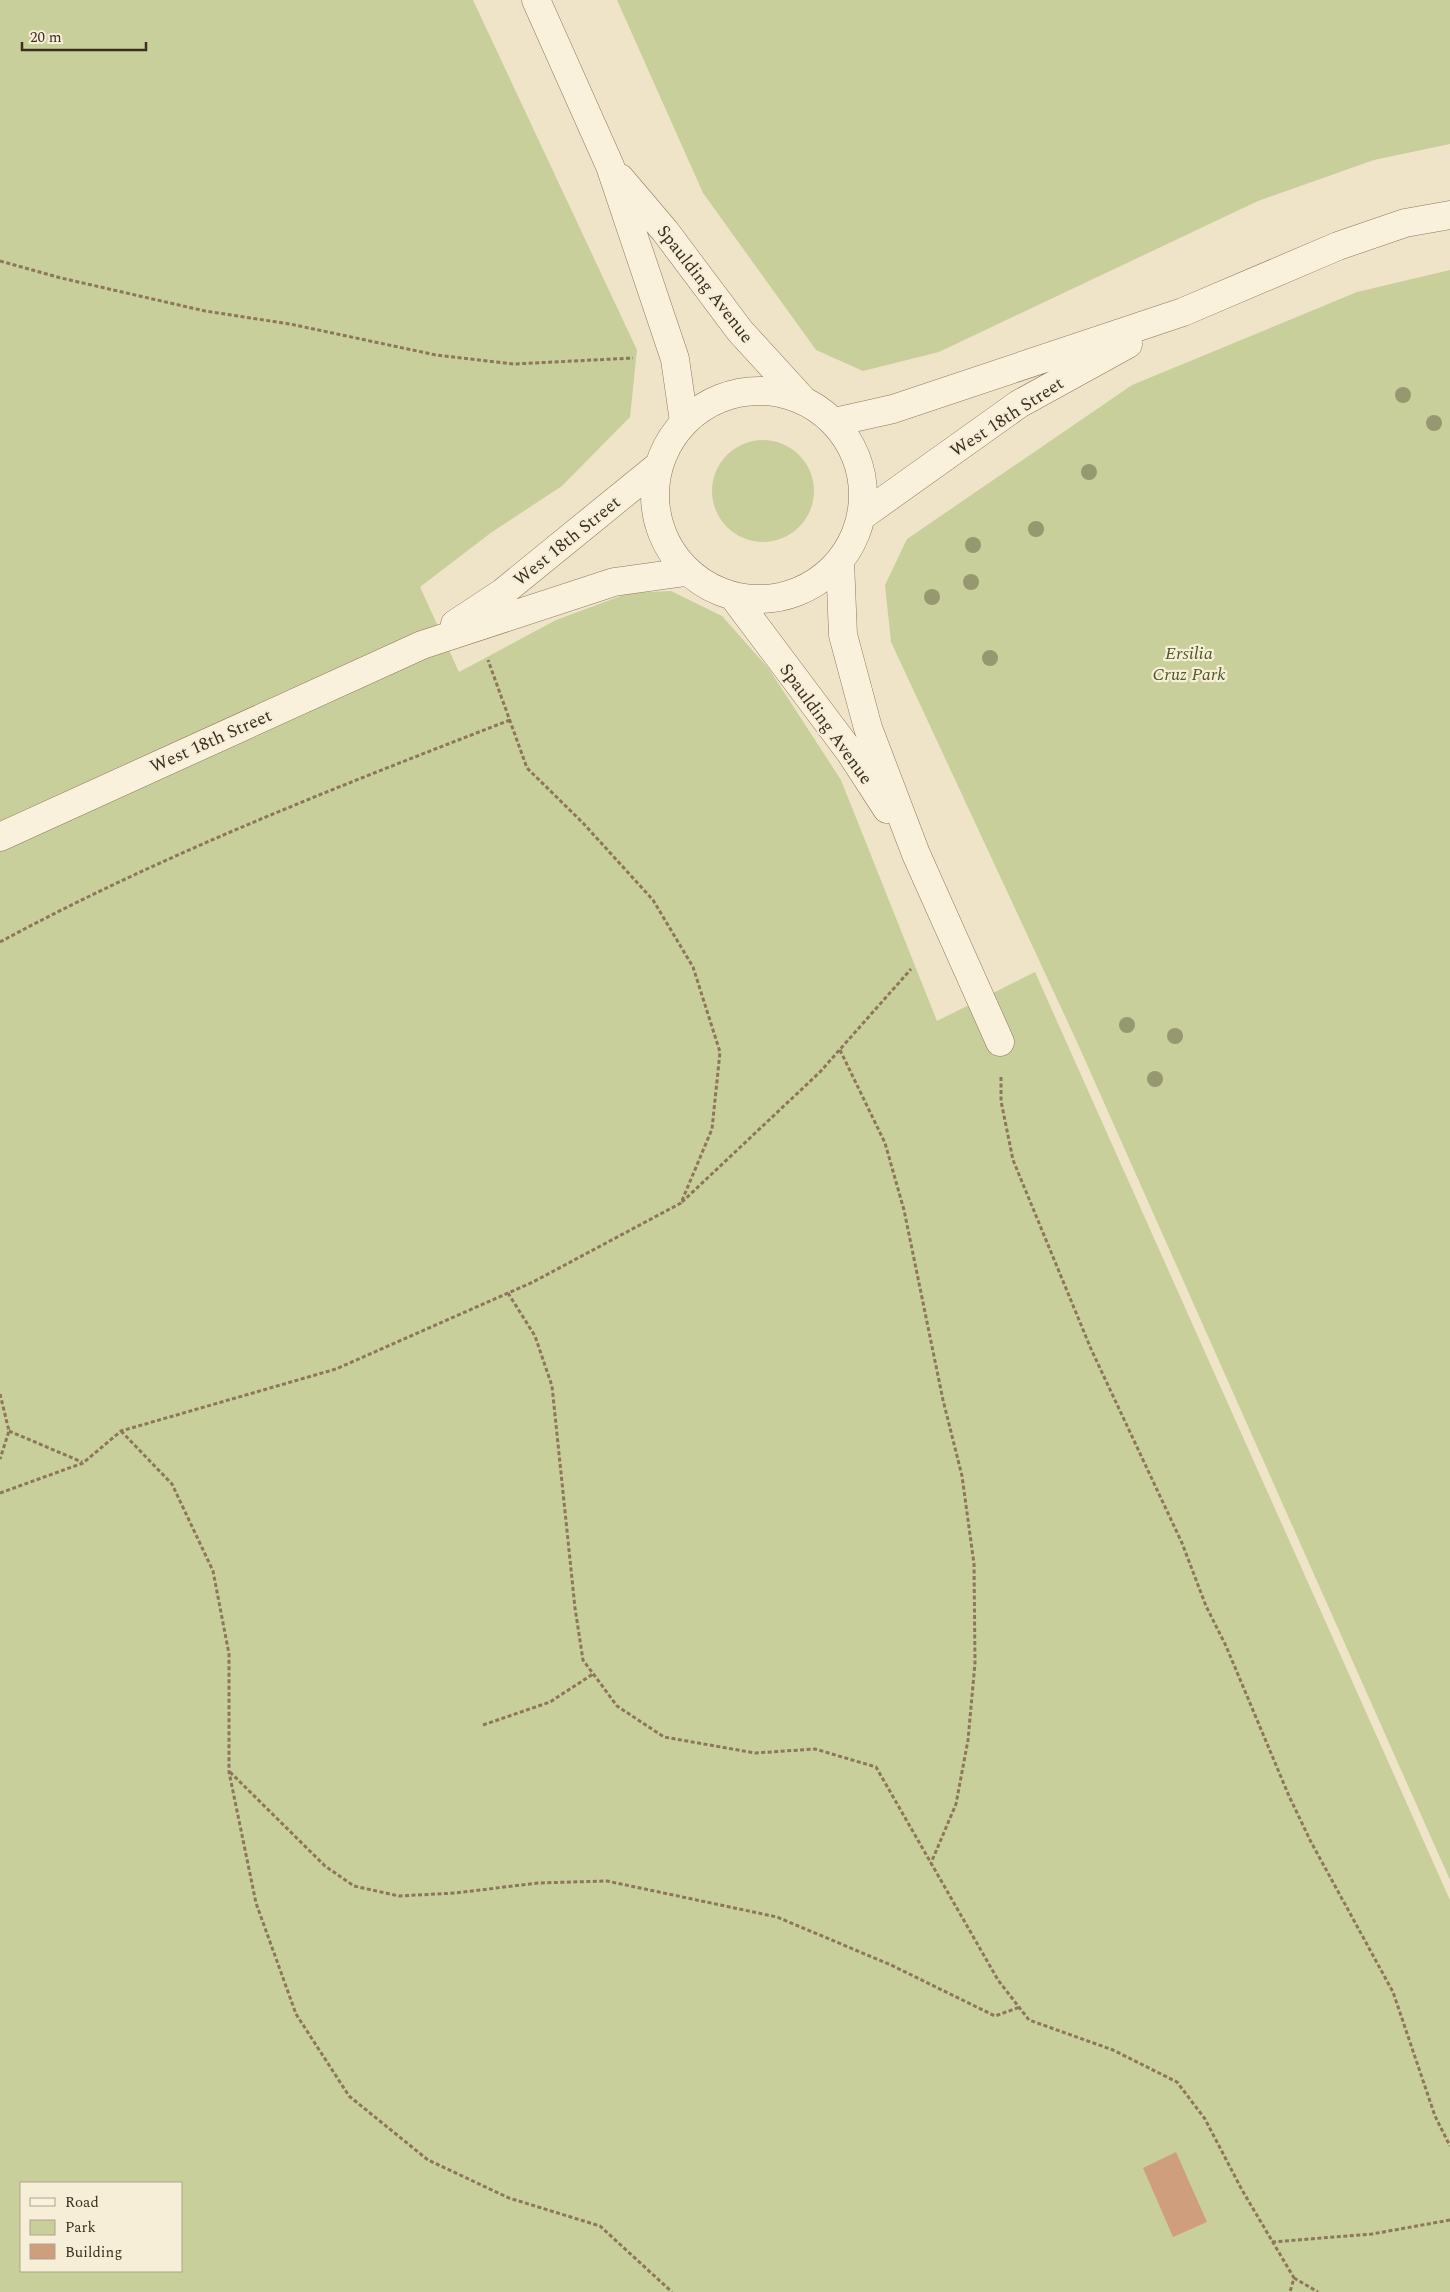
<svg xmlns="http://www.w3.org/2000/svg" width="1450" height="2292" viewBox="0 0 1450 2292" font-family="Spectral,serif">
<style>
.green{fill:#c9cf9b;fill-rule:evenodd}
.building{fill:#cf9f7d}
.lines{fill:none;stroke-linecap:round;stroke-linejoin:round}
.minor-casing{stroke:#8d765c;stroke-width:29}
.path{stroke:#8d765c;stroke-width:3;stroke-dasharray:4 2.5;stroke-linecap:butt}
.minor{stroke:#faf1dc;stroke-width:28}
.tree{fill:#96986f}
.labels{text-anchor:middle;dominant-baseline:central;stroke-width:4.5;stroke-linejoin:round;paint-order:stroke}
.street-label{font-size:18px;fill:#3d2e20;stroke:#f7eed8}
.park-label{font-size:18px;font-style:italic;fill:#4d5a26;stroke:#f7eed8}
</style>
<rect width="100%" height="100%" fill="#f0e4c8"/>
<path class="green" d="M0 0H473L637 350 630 417 562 486 492 532 420 587 459 672 556 620 629 593 671 591 722 616 769 669 841 780 937 1021 1035 972 1450 1900V2292H0ZM21 2183H181V2271H21Z
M617 0H1450V144L1374 160 1258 201 939 352 863 371 816 350 703 193Z
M1450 270V1880L1077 1042 891 642 885 585 907 539 1132 385 1357 292Z
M712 491a51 51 0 1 1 102 0a51 51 0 1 1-102 0Z"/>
<path class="building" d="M1176 2152 1207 2222 1173 2237 1143 2168Z"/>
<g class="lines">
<defs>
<path id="minor" d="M536 0 610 166 675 359 684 422
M620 178 665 231 740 331 803 400
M655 495a104 104 0 1 1 208 0a104 104 0 1 1-208 0Z
M835 422 893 409 1183 312 1338 246 1405 223 1450 215
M862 516 1019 404 1128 344
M840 561 843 635 868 728 916 854 1000 1042
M733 596 850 752 887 809
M455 624 502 593 658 466
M0 837 422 645 614 582 686 572"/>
</defs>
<use href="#minor" class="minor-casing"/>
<path class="path" d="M0 261 61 278 205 311 290 324 436 355 514 364 633 358
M0 942C163 854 337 787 510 720
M840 1050 885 1143 904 1210 943 1400 962 1476 974 1564 975 1663 968 1740 956 1804 931 1863
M1001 1077V1101L1013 1160 1091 1349 1182 1543 1206 1606 1226 1646 1289 1796 1311 1842 1393 1992 1435 2116 1450 2146
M682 1202 820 1072 911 969
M508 1293 535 1336 552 1386 575 1608 583 1660 617 1706 664 1737 755 1753 815 1749 876 1767 998 1980 1029 2020 1113 2050 1177 2082 1205 2119 1242 2190 1294 2278 1290 2292
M0 1394 9 1431 0 1459
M9 1431 82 1462
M121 1431 172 1484 213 1571 229 1654V1772L256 1903 296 2014 349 2096 428 2160 509 2198 600 2226 672 2292
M0 1493 83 1463 121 1431 336 1369 533 1282 681 1203 712 1129 720 1052 693 967 653 900 583 823 527 768 488 660
M483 1725 550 1702 593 1674
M230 1772 325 1866 354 1886 399 1896 455 1893 538 1883 607 1881 777 1917 891 1965 995 2016 1020 2007
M1272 2242 1372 2234 1450 2220
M1294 2278 1318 2292"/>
<use href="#minor" class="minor"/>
</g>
<g class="tree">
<circle cx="1403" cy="395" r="8"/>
<circle cx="1434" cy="423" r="8"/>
<circle cx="1089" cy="472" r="8"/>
<circle cx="1036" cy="529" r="8"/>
<circle cx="973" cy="545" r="8"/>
<circle cx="971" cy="582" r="8"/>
<circle cx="932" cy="597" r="8"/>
<circle cx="990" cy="658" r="8"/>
<circle cx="1127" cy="1025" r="8"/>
<circle cx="1175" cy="1036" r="8"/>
<circle cx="1155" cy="1079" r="8"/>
</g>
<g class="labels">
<g class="street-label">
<text transform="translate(705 284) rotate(52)">Spaulding Avenue</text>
<text transform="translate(1007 417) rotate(-33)">West 18th Street</text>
<text transform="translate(567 541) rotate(-39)">West 18th Street</text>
<text transform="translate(826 724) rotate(54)">Spaulding Avenue</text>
<text transform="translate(211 741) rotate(-24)">West 18th Street</text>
</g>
<g class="park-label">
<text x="1189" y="653">Ersilia<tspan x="1189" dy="21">Cruz Park</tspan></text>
</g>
</g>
<rect x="20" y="2182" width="162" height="90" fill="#f7eed8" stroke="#ada18e"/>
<rect x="30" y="2198" width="25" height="8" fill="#faf1dc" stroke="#ada18e"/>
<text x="65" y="2207" font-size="15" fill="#3d2e20">Road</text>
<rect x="30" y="2220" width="25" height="15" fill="#c9cf9b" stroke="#ada18e"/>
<text x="65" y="2232" font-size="15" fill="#3d2e20">Park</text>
<rect x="30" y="2244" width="25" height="15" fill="#cf9f7d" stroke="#ada18e"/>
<text x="65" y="2257" font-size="15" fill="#3d2e20">Building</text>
<path d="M22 42v8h124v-8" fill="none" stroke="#3d2e20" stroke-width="2.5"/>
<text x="30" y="42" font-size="15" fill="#3d2e20" stroke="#f7eed8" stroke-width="4" paint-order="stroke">20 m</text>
</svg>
